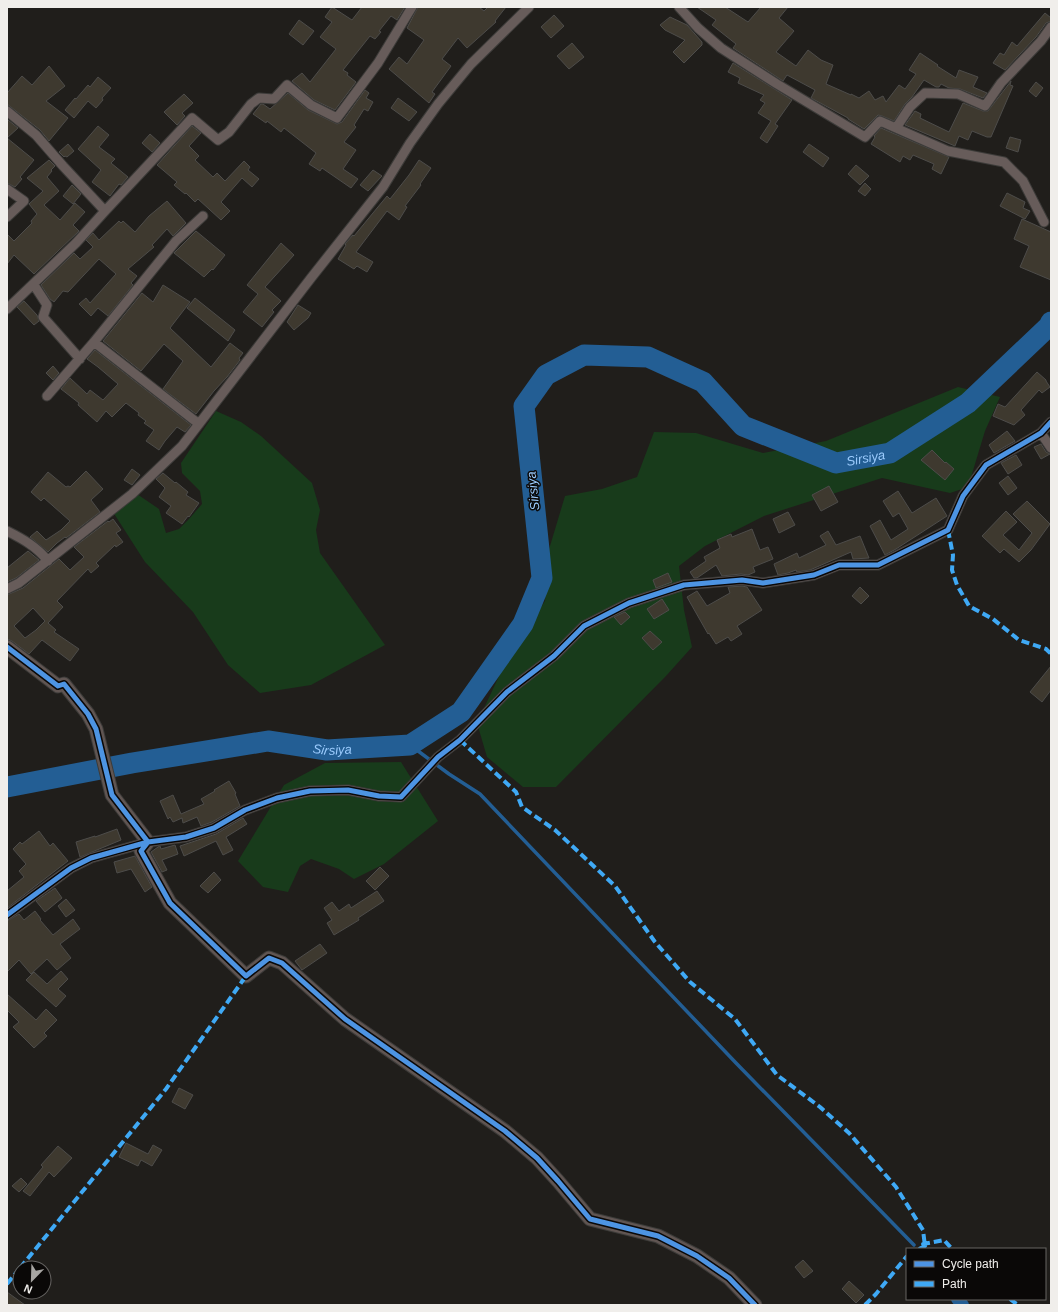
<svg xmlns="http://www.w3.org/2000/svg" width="1058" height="1312" viewBox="0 0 1058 1312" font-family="Helvetica,sans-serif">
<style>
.green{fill:#183b1b}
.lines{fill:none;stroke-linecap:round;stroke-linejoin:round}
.stream{stroke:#235e94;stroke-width:3.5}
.canal{stroke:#235e94;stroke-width:12}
.river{stroke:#235e94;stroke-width:21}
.building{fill:#3e392f;stroke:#4d4c4a;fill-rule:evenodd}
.street-casing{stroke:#3c3b39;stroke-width:11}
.secondary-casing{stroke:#3c3b39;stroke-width:15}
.street{stroke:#675c5a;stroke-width:9}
.secondary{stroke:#605552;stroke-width:13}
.quiet{stroke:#3fa9f5;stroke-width:4;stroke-dasharray:8 4;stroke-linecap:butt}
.cycleway-casing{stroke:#0a0807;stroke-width:8}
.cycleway{stroke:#4d94e3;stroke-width:5}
.labels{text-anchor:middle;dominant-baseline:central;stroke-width:3;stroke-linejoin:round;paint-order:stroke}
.water-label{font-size:13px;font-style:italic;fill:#9acafc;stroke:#0a0807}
</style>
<rect width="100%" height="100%" fill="#201e1b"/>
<path class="green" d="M958 387 1000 397 985 431 968 487 950 493 882 478 764 516 705 546 679 566 684 610 692 647 666 676 556 787H523L487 757 477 723 508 657 545 601 547 556 565 496 602 489 637 477 654 432 696 433 763 453 826 441Z
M216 411 241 422 261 436 312 483 320 510 316 530 320 553 385 645 311 685 260 693 228 665 193 612 145 562 113 512 137 494 159 509 166 533 179 529 189 519 202 504 200 491 182 473 181 463Z
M401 762 438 821 384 864 354 879 339 869 311 859 300 866 288 892 263 887 238 861 284 785 325 763Z"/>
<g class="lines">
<path class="stream" d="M410 745 449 774 480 794 736 1063 914 1245"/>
<path class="canal" d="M957 1299 963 1305"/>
<path class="river" id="s1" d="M7 787 132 763 268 741 327 750 410 745 461 712 523 624 542 578 524 406 546 375 584 355 648 357 703 382 743 426 836 463 890 453 968 403 1049 326 1051 322"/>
</g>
<path class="building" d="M332 7 352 20 362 7H405L397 20 391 16 379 31 381 32 375 39 370 36 343 70 348 73 347 75 356 82 335 110 314 100 292 81 302 73 310 82 336 49 320 37 332 22 325 17Z
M418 7H479L484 11 488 7H506L495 21 496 22 467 48 458 38 442 59 451 66 432 92 435 94 429 103 389 69 399 57 407 64 424 40 407 28Z
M697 7H725L748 22 761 7H788L779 18 794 31 776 52 796 66 808 50 821 60 833 65 826 84 851 95V94L859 98 869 91 875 100 883 96 886 102 899 85 905 89 916 74 909 70 920 53 938 65 937 66 956 78 959 70 978 77 973 87 987 93 983 98 960 89 949 88 941 84 939 87H936L924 80 912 97 905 104 894 121 882 116 878 115 864 129 848 119V118L811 98 815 90 787 75 783 81 733 48 736 44 712 25 716 20Z
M1045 13 1051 18V21L1046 23 1036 37 1005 70 993 63 1000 53 1004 55 1012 42 1017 46Z
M554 15 564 26 551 38 541 27Z
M670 17 687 25 702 42V45L684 63 673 52 685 40 665 30 660 25Z
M299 20 314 31 303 45 289 34Z
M572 43 584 57 569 69 557 56Z
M733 63 792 100 775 124 778 126 767 143 760 138 771 121 758 113 765 103 760 100 764 95 738 83 740 78 728 72Z
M49 66 65 86 46 101 68 118 49 141 40 130 7 104V93L22 76 32 85Z
M98 77 111 88 102 98 103 100 96 108 88 101 74 118 65 110 75 98 76 99 88 85 90 87Z
M1011 81 1010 85 1013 86 991 137H987L972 131 968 140 959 136 955 146 905 125 915 111 921 114 920 118 949 132 963 103 983 111H988Z
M1036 82 1043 88 1036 97 1029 91Z
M365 90 369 93 366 98 373 102 368 111 364 109 354 125 356 127 344 142 356 150 343 169 358 179 351 188 322 168 320 171 309 164 316 153 284 128 281 132 267 121 266 123 253 114 261 104H263L270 109 288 93 308 110 337 124 342 122Z
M184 94 193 103 182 113 185 116 177 125 164 112Z
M398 98 417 112 409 121 391 108Z
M7 120H8L18 128 7 138 34 160 20 177 22 179 15 187 7 183Z
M98 126 109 135 99 147 115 159 111 163 128 177 121 185 119 184 110 196 92 182 101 170 78 149Z
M192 126 201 133 189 146 199 156 195 160 213 177 217 173 225 181 244 161 250 167 248 170 259 179 252 187 242 178 221 202 230 211 221 220 198 199 195 202 186 193 185 194 174 185 177 182 157 165Z
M881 128 949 157 941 174 932 169 934 164 913 155 910 160 903 156 900 162 871 144 875 137 874 136Z
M150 134 160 143 152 152 142 143Z
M1010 137 1021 140 1018 152 1006 148Z
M68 144 74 151 67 157 65 156 64 157 59 152Z
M809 144 829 158 823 167 803 152Z
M49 160 55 166 51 170 52 171 47 177 59 191 44 205 60 220 75 203 85 212 73 225 79 231 34 274 14 255 7 264V234L14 241 32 223 31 221 37 214 29 204 43 191 27 178Z
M419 160 431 168 420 184 421 185 405 206 407 207 399 220 387 211 356 252 373 262 367 272 357 266 354 269 338 259 346 245 345 244 353 235 354 236 387 196 390 199 409 175Z
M856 165 869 176 860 185 848 174Z
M373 170 382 176 368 191 360 185Z
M865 183 871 189 865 196 858 191Z
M72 185 81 194 73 204 63 196Z
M1007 193 1025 202 1023 208 1030 211 1025 219 1000 206Z
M167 201 186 223 173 236 167 229 152 245 154 247 128 269 137 276 131 283 133 285 108 316 98 308 91 316 79 304 86 298 90 303 116 274 99 259 68 292 63 291 54 302 50 299 41 285 74 253 80 259 93 247 86 240 93 233 99 240 119 221 121 223 123 221 135 232 149 216Z
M1022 219 1051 232V280L1020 267 1029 246 1014 239Z
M196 231 225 255 213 270 212 269 204 277 174 253Z
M281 243 294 255 265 287 281 301 272 310 274 312 262 327 243 312 258 294 247 285Z
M163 285 190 302 170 328 211 367 230 343 243 353 239 358 240 360 227 377 214 391 196 414 163 389 183 361 164 344 141 371 103 341 142 293 153 302Z
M195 298 235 330 228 341 187 308Z
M24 301 37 315 39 321 34 325 17 307Z
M298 305 311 313 308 318 294 330 287 322Z
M95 350 191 425 185 432 177 427 165 441 159 450 146 441 154 430 144 423 146 421 138 415 139 413 126 403 112 417 106 411 97 422 78 405 79 403 61 389 70 378 87 394 90 390 103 400 118 384 98 367 87 359Z
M53 366 59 373 53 380 46 373Z
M1037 372 1046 380V381L1050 387 1042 393 1039 390 1021 410 1025 415 1014 425 993 416 998 404 1005 407Z
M1007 431 1015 441 994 453 989 445Z
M1041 444 1046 452 1050 454 1041 459 1034 447Z
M932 450 945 463 946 462 954 469 945 480 921 460Z
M1016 455 1022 465 1008 474 1001 463Z
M132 469 140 475 132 485 124 480Z
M86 471 103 489 91 500 100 512 66 538 65 537 57 543 48 552 30 537 37 531 46 540 61 530 70 521 44 498 41 501 31 492 48 472 66 487 68 486 70 487Z
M163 473 175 483 176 482 188 492 186 495 199 503 189 517 188 516 182 524 166 513 171 506 159 497 165 488 156 479Z
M1008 476 1017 488 1008 495 999 483Z
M829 486 838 502 821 511 812 495Z
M898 491 912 513 936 498 947 516 896 549 885 555 870 526 880 520 891 540 908 529 899 513 893 517 883 501Z
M1027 501 1050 524 1031 550 1019 562 1004 549 1000 553 982 536 1006 511 1017 522 1003 535 1019 550 1032 533 1013 514Z
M788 512 795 525 779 533 773 519Z
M113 519 121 530 116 533 123 542 116 547 115 545 96 563 99 566 91 573 88 569 57 601 63 607 48 623 56 630 54 632 79 649 70 661 42 640 29 654 12 641 7 639V595L23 588 59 559 70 570 84 557 74 547 108 521 109 522ZM33 608 45 621 36 630 25 638 14 626Z
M752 529 760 550 768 547 773 559 753 567 755 572 748 575 741 574 722 576 716 565 697 578H694L690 572 706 561 704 557 720 548 717 540 731 534 732 537Z
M828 531 836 545 860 536 869 558 853 559 851 552 810 570 797 572 796 570 788 573 778 575 774 564 797 553 799 558 826 545 820 536Z
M28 551 39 560 16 578 7 582V568Z
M668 573 672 582 656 588 653 580Z
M742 586 747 587 762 610 737 626 742 634 731 641 728 637 716 644 709 633 708 634 687 597 697 591 707 606 730 593 728 587Z
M860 587 869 596 861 604 852 596Z
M662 599 669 610 654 619 647 609Z
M625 612 630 617 621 625 614 617Z
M650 631 662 642 653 650 642 638Z
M1051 666V690L1042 702 1030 692Z
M229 781 236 793 235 794 240 806 212 822 201 826 197 817 183 823 182 818 173 822 170 817 168 819 160 801 173 795 181 814 204 804 201 799 215 791 214 790Z
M243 818 247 824 226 837 233 850 223 855 216 841 184 856 180 846 216 834Z
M117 829 121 840 80 857 76 842 95 836V837Z
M39 831 50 846 53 843 68 861 7 908V891L24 877 19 871 26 864 13 849 20 842 22 844Z
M175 845 178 854 162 860 167 870 162 872 151 852 158 847 160 846 161 849Z
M135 856 152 887 145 892 131 869 117 873 114 862Z
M380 867 389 876 375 890 366 881Z
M214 872 221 880 208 893 200 886Z
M55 888 62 898 45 912 36 901Z
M377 891 384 901 358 918 359 920 334 935 327 923 332 920 324 908 332 902 339 911 349 904 351 908Z
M66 899 75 910 66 917 58 906Z
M35 911 41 919 40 920 53 935 73 919 80 929 60 944 71 958 57 970 47 959 31 974 19 960 7 972V921L19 914 24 920Z
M320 944 327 953 302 970 295 961Z
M61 971 68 979 58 989 66 996 56 1007 26 980 34 972 47 984Z
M7 994 36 1020 46 1009 57 1020 44 1033 47 1036 34 1048 13 1027 19 1022 7 1010Z
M179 1088 193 1095 185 1109 172 1102Z
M126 1143 148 1154 153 1145 162 1150 152 1166 141 1160 138 1166 119 1157Z
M58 1146 72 1158 54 1177 49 1172 30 1196 23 1191 43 1167 41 1165Z
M21 1178 27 1184 19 1192 12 1186Z
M803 1260 813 1271 804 1278 795 1267Z
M849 1281 864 1295 856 1303 842 1289Z
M7 1292 25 1305H7Z"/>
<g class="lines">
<defs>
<path id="street" d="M679 7 698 28 721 48 777 84 865 137 880 121 948 151 1004 162 1023 181 1044 222
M7 111 36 135 63 166 105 211
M896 128 910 107 925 93 958 94 985 106 1001 83 1041 41 1051 27
M7 189 24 201 7 217
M34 285 47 305 43 317 80 359
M7 309 76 243 105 211 192 118 218 140 229 132 251 104 259 98 274 99 287 85 311 105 337 118 378 63 412 7
M94 342 199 424
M47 396 94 342 176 241 203 216
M1041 433 1051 448
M7 531C23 539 37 547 48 561
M7 589 19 583 132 494 182 446 311 278 383 187 410 143 438 104 471 64 529 7
M7 915 71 868 91 858 148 842 186 837 214 828 245 810 277 798 310 791 348 790 379 796 401 797 438 757 460 740 507 692 554 656 584 626 629 603 684 585 742 580 763 583 814 575 839 565H878L948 530 963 496 986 465 1041 433 1051 422"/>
<path id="secondary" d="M7 647 58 686 64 684 88 714 96 729 112 795 148 842 141 851 170 903 246 976 269 958 282 963 345 1019 505 1131 537 1158 558 1181 590 1219 658 1236 697 1256 729 1278 755 1305"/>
</defs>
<use href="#street" class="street-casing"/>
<use href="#secondary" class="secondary-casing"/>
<use href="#street" class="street"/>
<use href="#secondary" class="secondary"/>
<path class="quiet" d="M948 530 953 555 952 570 957 585 969 606 993 619 1019 640 1046 649 1051 654
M460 740 516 792 522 807 555 830 615 886 655 942 690 982 735 1019 777 1075 820 1107 849 1133 896 1187 923 1230 925 1246 919 1249
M924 1244H923L944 1240 952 1249
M20 1268 166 1089 246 976
M7 1284 20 1268
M1010 1299 1018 1305
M865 1305 876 1294 907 1256"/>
<defs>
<path id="cycleway" d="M7 647 58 686 64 684 88 714 96 729 112 795 148 842 141 851 170 903 246 976 269 958 282 963 345 1019 505 1131 537 1158 558 1181 590 1219 658 1236 697 1256 729 1278 755 1305
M7 915 71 868 91 858 148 842 186 837 214 828 245 810 277 798 310 791 348 790 379 796 401 797 438 757 460 740 507 692 554 656 584 626 629 603 684 585 742 580 763 583 814 575 839 565H878L948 530 963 496 986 465 1041 433 1051 422"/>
</defs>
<use href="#cycleway" class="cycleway-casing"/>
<use href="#cycleway" class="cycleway"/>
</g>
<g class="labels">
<g class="water-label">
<text stroke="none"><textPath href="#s1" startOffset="1194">Sirsiya</textPath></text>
<text transform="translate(533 491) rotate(-96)">Sirsiya</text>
<text stroke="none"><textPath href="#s1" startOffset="330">Sirsiya</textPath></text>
</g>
</g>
<rect width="1058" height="1312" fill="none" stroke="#f0eeeb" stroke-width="16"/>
<rect x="906" y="1248" width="140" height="52" fill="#0a0807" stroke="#666462"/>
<rect x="914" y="1261" width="20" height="6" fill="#4d94e3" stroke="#666462"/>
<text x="942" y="1268" font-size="12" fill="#f0eeeb">Cycle path</text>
<rect x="914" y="1281" width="20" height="6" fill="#3fa9f5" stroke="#666462"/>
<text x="942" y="1288" font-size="12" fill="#f0eeeb">Path</text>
<g transform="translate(32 1280) rotate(203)"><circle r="19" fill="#0a0807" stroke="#666462"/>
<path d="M0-3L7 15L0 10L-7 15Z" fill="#a7a5a2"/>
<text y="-6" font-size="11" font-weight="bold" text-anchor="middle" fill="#f0eeeb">N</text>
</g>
</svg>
